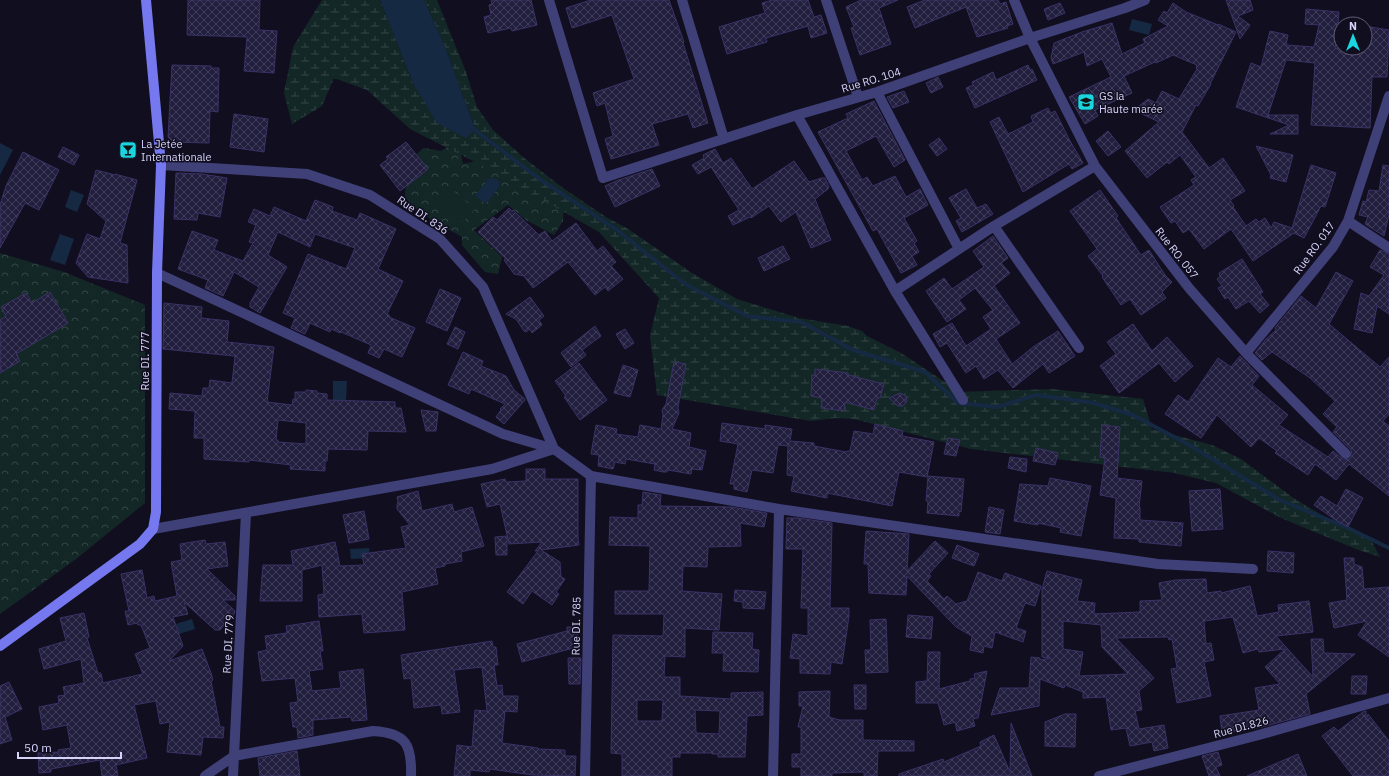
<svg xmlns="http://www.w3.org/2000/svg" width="1389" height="776" viewBox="0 0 1389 776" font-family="'IBM Plex Sans',sans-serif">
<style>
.forest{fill:url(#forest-crowns)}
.wetland{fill:url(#wetland-marsh)}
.pitch{fill:#132826}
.water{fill:#152943}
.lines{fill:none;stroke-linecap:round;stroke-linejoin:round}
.stream{stroke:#152943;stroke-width:4}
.building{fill:url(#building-cross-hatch);stroke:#3a3267;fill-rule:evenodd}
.street{stroke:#404079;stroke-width:10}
.secondary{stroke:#7578ef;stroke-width:10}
.labels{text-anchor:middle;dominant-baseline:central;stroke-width:3;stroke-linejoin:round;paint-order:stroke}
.street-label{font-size:11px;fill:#d5d3fa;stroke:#110f1f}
.poi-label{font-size:11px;fill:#d5d3fa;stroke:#110f1f;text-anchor:start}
</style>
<defs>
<pattern id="forest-crowns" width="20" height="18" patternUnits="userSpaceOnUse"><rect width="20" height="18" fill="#132826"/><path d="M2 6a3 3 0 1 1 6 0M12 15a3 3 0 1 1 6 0" fill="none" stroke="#344646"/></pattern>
<pattern id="wetland-marsh" width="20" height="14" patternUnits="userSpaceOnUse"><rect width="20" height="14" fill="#132826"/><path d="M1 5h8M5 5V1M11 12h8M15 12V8" fill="none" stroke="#344646"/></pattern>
<pattern id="building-cross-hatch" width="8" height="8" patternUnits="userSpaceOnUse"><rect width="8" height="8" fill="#221e3e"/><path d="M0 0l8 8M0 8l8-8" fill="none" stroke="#413e5b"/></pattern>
</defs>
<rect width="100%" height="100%" fill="#110f1f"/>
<path class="forest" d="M450 145 460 150 463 164 481 160 564 203 563 221 554 235 526 220 508 205 474 230 502 257 498 274 485 272 462 245V237L452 231 436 225 426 215 410 204 405 196 406 181 413 157 424 148 441 151Z
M0 253 64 272 145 305V503L76 559 0 614Z"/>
<path class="wetland" d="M322 0H380L413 83 475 129 446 49 424 0H437L466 72 477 107 493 130 523 157 563 188 606 217 628 229 692 273 737 299 799 318 848 326 862 331 867 336 901 353 960 392 1052 389 1143 399 1152 429 1212 445 1241 459 1295 499 1327 518 1370 538 1380 557 1356 549 1281 518 1216 483 1175 473 971 449 854 419 836 418 811 421 657 395 650 336 659 298 599 232 487 168 410 129 367 90 334 78 322 106 292 124 284 93 293 47Z"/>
<path class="pitch" d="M451 189 475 209 463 222 439 203Z"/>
<path class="water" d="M380 0H424L446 49 475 129 466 138 437 123 413 83Z
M1132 19 1152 24 1149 35 1129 30Z
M0 143 13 150 0 175Z
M493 178 499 181V187L486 204 475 196 488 179Z
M71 190 84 195 77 212 65 207Z
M60 234 74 239 65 265 50 260Z
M333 381H347L346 400H333Z
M369 548 370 558 351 559 350 549Z
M192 619 195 629 179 634 176 624Z"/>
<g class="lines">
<path class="stream" d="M471 127 541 180 617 230 685 284 747 316 801 322 853 350 925 372 958 403 997 407 1036 395 1094 403 1133 415 1191 446 1278 499 1348 528 1389 548"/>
</g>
<path class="building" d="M188 0H260L259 30 277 31 274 73 244 71 247 37 187 35Z
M491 0H531L537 25 512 31 511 28 488 33 484 17 491 15 489 5 492 4Z
M591 0H669L684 42 683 43 708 123 693 128 688 114 652 124 659 145 611 159 605 139 613 136 605 103 597 106 593 93 634 79 612 15 572 28 566 8Z
M772 0H808L814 17 821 15 827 33 811 38 808 26 766 38 767 42 727 54 719 27 765 13 762 3Z
M861 0H898L879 8 891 44 860 55 851 28 854 27 846 7Z
M925 0H998L1000 4 1006 2 1013 24 1007 26 1008 28 977 37 966 7 915 28 907 7Z
M1226 0H1250L1253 10 1238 16 1250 25 1240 39Z
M1060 3 1065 13 1048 20 1044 9Z
M1173 3 1186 12 1218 25V24L1236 32 1210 84H1211L1198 106 1196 105 1182 132 1209 168 1223 158 1245 191 1230 200 1234 206 1233 207 1246 226 1256 219 1259 222 1265 218 1271 228 1274 222 1292 228 1311 165 1336 173 1325 207 1321 206 1304 238 1294 233 1253 261 1231 229 1204 249 1189 229 1183 233 1175 221 1171 223 1160 207 1194 185 1191 180 1196 177 1180 155 1169 164 1167 162 1147 178 1125 151 1159 122 1134 110 1148 99 1156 103 1162 91 1179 99 1197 69 1196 68 1197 65 1173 55 1156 63 1155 62 1124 76 1132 93 1095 110 1098 116 1085 124 1069 97 1111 77 1102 59 1087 66 1084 52 1053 64 1051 58 1054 43 1082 32 1112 23 1122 54 1145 43 1143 39 1168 26 1158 20 1164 11 1167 13Z
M1306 9 1339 12 1338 23H1340L1335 48H1365V26L1389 30 1387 77H1372L1370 128 1311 125 1315 63 1286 60 1268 115H1298V134H1270L1289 125 1236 107 1251 63 1261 67 1270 31 1288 35 1286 45 1314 47 1319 25 1305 24Z
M172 65 211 66V68H219L218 112 210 111 209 143 173 142 168 137Z
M1028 65 1030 70 1032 69 1037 80 975 108 966 88 973 85 972 82 993 72 996 80Z
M938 77 943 87 931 93 926 83Z
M904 91 909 102 893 108 887 97Z
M874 101 905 160 894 167 876 136 846 151 862 180 867 177 873 186 895 176 906 197 920 189 928 205 904 218 917 241 914 243 919 252 912 256 917 265 901 273 877 229 873 231 818 132 848 118 846 114Z
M1048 108 1051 113 1055 111 1070 141 1083 163 1072 169 1069 164 1023 192 990 122 999 117 1008 134 1033 122 1031 116Z
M234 114 268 119 264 152 230 147Z
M1108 131 1121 147 1108 156 1096 141Z
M939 138 947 149 937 156 929 145Z
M406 142 428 169 400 191 380 165 388 159 386 157Z
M1256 146 1293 155 1286 182 1270 178 1271 175Z
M63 147 79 155 74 165 58 157Z
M715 149 723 163 731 158 752 189 794 161 809 182 822 178H825L829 187 828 189 815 199 831 240 811 248 796 212 781 222 769 206 751 218 750 217 733 225 728 216 739 210 711 167 698 174 692 165 704 158 703 155Z
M23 152 59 170 39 210 25 203 0 248V205L6 186Z
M1383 165 1389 166V215L1384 236 1365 224 1368 217 1359 215 1363 201 1366 202 1369 190 1379 191Z
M652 169 660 186 615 207 605 186 616 181Z
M96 170 115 175V174L137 180 120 243 127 245 128 283 88 277 76 263 87 234 100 239 106 221 87 204Z
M176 173 202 174 227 178 220 217 198 213 197 220 174 219Z
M966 189 977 208 986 204 993 214 962 232 956 221 961 218 949 198Z
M1100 190 1118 216 1116 218 1141 255 1149 250 1165 275 1172 282 1162 292 1166 298 1141 315 1130 299 1121 305 1102 277 1103 276 1088 256 1097 249 1070 211Z
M315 200 333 207 332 211 357 220 360 213 396 229 378 269 403 281 387 314 390 316 389 317 415 328 402 357 384 349 379 358 368 353 371 345 341 332 340 333 331 329 330 332 310 323 305 334 291 328 295 318 283 313 308 254 346 269 355 248 315 234 310 247 278 232 268 255 287 267 260 313 250 307V303L259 287 234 272 223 296 205 288 208 280 178 269 192 231 218 240 214 250 243 261 253 243 249 242 256 225 248 222 254 209 270 216 274 207 306 221Z
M509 208 512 211 513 210 539 235 545 231 552 241 576 223 597 251 603 246 616 262 611 266 623 279 608 291 605 287 595 295 568 262 533 288 524 276 514 274 504 260 506 259 478 232 493 217 497 220Z
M993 236 1008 258 1001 263 1010 273 994 286 1020 323 996 339 1012 364 1033 347 1058 331 1075 356 1049 373 1043 364 1013 388 998 370 984 379 976 366 966 373 947 343 940 347 933 334 952 323 966 346 991 329 983 317 993 310 975 288 959 300 966 309 947 322 926 291 944 278 952 289 984 267 973 251Z
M783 246 790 259 764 271 758 258Z
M1380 250 1389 254V314L1377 306 1372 333 1354 329 1361 293 1369 296 1384 275 1370 267Z
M1242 259 1263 292 1260 294 1269 305 1260 313 1249 301 1236 309 1228 297 1225 299 1218 288 1222 286 1217 279 1220 276 1219 273Z
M1336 272 1353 281 1329 324 1380 367 1389 357V414L1383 421 1389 426V496L1349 464 1336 480 1315 464 1308 475 1275 453 1277 451 1259 438 1251 447 1217 415 1201 438 1165 414 1178 395 1188 402 1218 358 1231 367 1240 356 1259 376 1252 385 1288 415 1279 425 1328 457 1333 451 1344 460 1350 459 1352 455 1351 450 1333 432 1337 427 1323 414 1335 401 1310 378 1272 352 1262 360 1255 353 1266 339 1276 330 1275 328 1301 296 1316 308Z
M440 289 461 298 447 331 426 322Z
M50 292 68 323 16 354 20 361 0 373V320L6 316 1 307 26 293 32 303Z
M530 297 544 316 539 320 542 325 532 333 530 329 526 332 524 331 516 319 506 314Z
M164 303 202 307 201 318 229 321 227 342 274 347 267 402 292 405 293 399H295V392H306V390L317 391V393L327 394V400L395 402V408H401L406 432 368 431 367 450 328 449 327 461H325V471L290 469 291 465 249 460V462L204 459V438H194L195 411 169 409 170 393 202 396 203 388H209L210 380 232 383 235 356 163 349ZM278 420 306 423V444L278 442V440H276Z
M1133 324 1152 351 1167 337 1193 366 1175 382 1159 363 1119 393 1100 366 1116 354 1107 342Z
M595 326 601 336 582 350 586 355 571 367 561 353Z
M455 327 465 332 458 349 447 344Z
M625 329 634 343 625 349 616 334Z
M463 352 483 361 481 366 506 376 514 390 525 399V400L504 424 496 417 501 410 500 409 505 404 471 389 469 394 448 385Z
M674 362 686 364 678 407 679 413 672 429 691 433 689 447 706 451 702 470 692 469 691 474 668 470 667 472H663L654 470 655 464 626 459 625 464 615 462 613 469 598 466 599 455 591 454 596 425 617 429 616 434 638 437 640 425 661 429 663 415 662 410 666 404Z
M579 363 607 400 580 420 564 397 566 396 555 381Z
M623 365 638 370 630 397 614 393Z
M815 369 848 373V375L884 384 880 398H877L874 410 845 402 844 411 821 408 822 398 811 396 812 375H815Z
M900 393 906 396 907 401 903 406H898L889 398Z
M421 410 438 412 436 431H426Z
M722 423 765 429V425L792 429 790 441 814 443V446L846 452 847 451H850L854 431 873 434 875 424 903 431 902 436 934 442 927 477 899 472 892 506 827 493V498L791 491 794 476 787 475 788 446 778 445 773 473 752 470 747 492 734 489V484H730L738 444 720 441Z
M1102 425 1120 427 1117 478 1142 481 1139 507H1140V520L1183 523 1181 546 1139 542V539L1114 538 1116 498 1100 495 1105 458 1100 457Z
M948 438 960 440 956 456 944 454Z
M1036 448 1058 453 1055 465 1033 461Z
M1010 457 1027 459 1026 472 1008 468Z
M526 469H545V479H578V538L579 545 541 550 560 562 561 577 565 579 556 592 559 594 552 605 532 591 523 604 507 592 538 551H535L542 542 509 544 500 504 487 507 481 484 505 479 506 482 526 481Z
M928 476 964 479 961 512 959 511V516L927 513 928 501H926Z
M1050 478 1091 486 1081 536 1060 532 1061 528 1038 523V525L1014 521 1020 484 1048 486Z
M1220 489 1223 529 1192 531 1189 491Z
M1346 489 1363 498 1348 527 1337 521 1314 505 1321 496 1337 506Z
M418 491 422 511 452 504 454 512 472 507 484 546 461 552 462 561 445 564V566L435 568 438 584 402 592 405 630 364 633 362 614 319 617 318 595 324 594 322 565 302 570V601H260L263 565H293L291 551 335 542 340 566 364 565 362 554 406 548 401 527 410 525 397 509V505L398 502 397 497Z
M643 492 661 495 660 506 731 507 767 513 764 527 740 523 741 546 708 547 707 567 683 566 682 591 722 594 719 630 685 628V657L665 656 664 677H680V696L731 699V693L763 692V715L747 716 745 757H718V754H712V753H680V757H672V776H622V754L611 753 613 635 663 636 664 614H615V591H649L650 546 609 545 610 517 638 518V505H642ZM637 700H663L662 721H637ZM695 710 720 711 719 734 696 733Z
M989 507 1004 510 1000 534 985 532Z
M364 511 369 539 349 543 343 515Z
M787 518H798L832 523 830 608H849V616L842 664 831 662 830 674 800 673V659L790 658 793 634 808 636V608H801L803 549H786Z
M866 531 909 534 907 571 935 541 948 553 929 574 931 576 927 581 944 599 947 596 956 604 967 601 978 572 1002 581 1005 573 1041 586 1035 606 1025 603 1016 628 1026 631 1023 642 995 632 992 648 984 646 983 653 970 650 972 636 956 627 907 576 906 595 869 593 868 564H864Z
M507 536V555H496L495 537Z
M205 540 206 544 225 542 228 566 207 569 235 596V600H223L235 611 234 614 220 630H215L184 602 188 614 173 617 183 646 169 661 202 649 211 673 213 680 211 681 220 727H224L223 738 203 737 201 755 167 752 170 722 160 724 156 701 134 705 147 758 116 765 118 776H102L100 760 51 769V772L39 773 38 753 59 752 58 750 71 748 67 725 43 730 39 707 59 703 58 696 65 695 63 687 84 683 81 659 44 669 39 649 66 641 60 618 84 613 89 637 87 638 98 673H101L103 683 143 674 135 654 150 648 141 625H138L137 623 128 625 125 611H129L121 574 142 570 147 598 154 596 155 601 177 596 171 562 182 560 180 544Z
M957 545 979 554 974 566 952 558Z
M1268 551 1294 553 1293 573 1267 571Z
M1344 558H1354V564L1362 567 1364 589 1389 587V657L1358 635 1367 621 1334 628 1329 603 1347 600Z
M1047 571 1082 580 1077 601 1095 603 1094 614 1140 612V601L1162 600 1159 583 1176 580 1206 579 1207 593 1221 591V593L1250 586 1257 616 1279 612 1278 605 1309 601 1313 632 1276 636 1313 677 1311 639H1323L1324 653 1355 654 1306 694 1310 714 1262 727 1222 733 1220 716 1259 710 1255 688 1280 684 1265 667 1285 649 1259 652 1258 649 1243 653 1233 617 1204 621 1206 644 1211 643 1214 660 1204 662 1211 696 1177 703 1171 669 1177 668 1172 639 1169 640 1168 637 1116 638 1154 678 1139 691 1142 710 1135 711 1139 729 1164 725 1168 748 1154 751 1152 742 1130 746 1126 728 1111 730 1106 697 1083 698V692L1065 685 1064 688 1040 679 1039 706 991 715 1000 688H1029L1031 657 1040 658V660L1051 658 1042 657V589ZM1063 621 1101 625 1102 647 1128 674 1079 676 1083 652 1063 649Z
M735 590 766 592 764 609 743 608V602L734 601Z
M908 615 933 617 931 639 906 637Z
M886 619 888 672 866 673 865 650H871L870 620Z
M319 621 323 651H320L323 669 309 671 312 691 341 688 339 672 363 669 367 720 352 721 351 717 313 720V735L298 738 297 727H293L290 703 298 702 295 678 262 681 258 652 267 650 265 636 287 633 286 626Z
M567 627H578L577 647 522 662 517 644 567 631Z
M713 632 753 633 752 649 759 650 758 672 723 671 724 653H712Z
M492 641 493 647H496L498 665H494L497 686 502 685 503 696H518L517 712 505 711 502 743 538 748V749L565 750V756H576L575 776 532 775 490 769 489 772 470 770V776H454L457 745 472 747 475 710 487 711 482 667 454 670 460 712 442 714 441 705 414 708 411 678 404 679 401 655Z
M928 652H940L939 689 970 681V679L975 678 974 674 987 671 978 718 973 719 975 726 957 731 955 722 944 725 938 703H916V682L927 681Z
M568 658H581L580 684H569Z
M1352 676H1367L1366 694H1351Z
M9 682 22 709 5 717 12 740 0 744V686Z
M854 685H866V709H855Z
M830 691 829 717 840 720H863V740L914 741V751H878L877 776H864V772L832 773V776H801V767H792V754H801V727H798L803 706H799V692Z
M1366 711V720L1368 714 1389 741V776H1353L1322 736 1334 727 1338 731 1363 712Z
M1065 714H1076L1075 747 1045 746V722Z
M1011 723 1032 776H899V774L943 759 944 762 981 746 980 742 994 735 1010 772Z
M297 751 300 776H260L258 758Z
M1218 752 1222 765 1216 767 1220 776H1209L1202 756Z
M1298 754 1307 776H1247Z"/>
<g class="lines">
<path class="street" d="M549 0 603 178 797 115 877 92 1030 38 1125 8 1145 0
M682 0 724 139
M826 0 858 97
M1014 0 1030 38 1095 166 1189 288 1246 353 1346 454
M877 92 959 249
M797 115 895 291 963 400
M1348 221 1389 248
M994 226 1079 348
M157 273 503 434 554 449 591 476 779 509 1158 564 1253 569
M895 291 994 226 1095 166
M1246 353 1333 247 1348 221 1389 96
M153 529 492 469 554 449 483 287 440 239 370 195 307 174 161 165
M205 776 234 756 373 731C406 733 412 744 411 776
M233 776 246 513
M585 776 591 476
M773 776 779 509
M1099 776 1255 736 1389 698"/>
<path class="secondary" d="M0 646 140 544 153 529 156 512 157 273 161 165 146 0"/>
</g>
<defs>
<symbol id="school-square" viewBox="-11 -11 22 22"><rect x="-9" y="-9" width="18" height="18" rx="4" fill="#1ad4de" stroke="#110f1f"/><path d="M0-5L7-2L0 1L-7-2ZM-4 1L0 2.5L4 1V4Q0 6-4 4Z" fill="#111"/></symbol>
<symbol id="bar-square" viewBox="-11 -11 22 22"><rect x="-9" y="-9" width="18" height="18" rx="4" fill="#1ad4de" stroke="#110f1f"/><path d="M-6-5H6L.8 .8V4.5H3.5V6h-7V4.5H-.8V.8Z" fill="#111"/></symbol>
</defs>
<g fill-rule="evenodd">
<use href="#school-square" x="1076" y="92" width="20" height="20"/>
<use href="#bar-square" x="118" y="140" width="20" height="20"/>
</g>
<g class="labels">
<g class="street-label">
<text transform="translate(871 80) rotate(-17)">Rue RO. 104</text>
<text transform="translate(423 215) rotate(34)">Rue DI. 836</text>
<text transform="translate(1314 248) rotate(-54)">Rue RO. 017</text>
<text transform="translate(1177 253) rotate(52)">Rue RO. 057</text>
<text transform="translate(145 361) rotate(-90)">Rue DI. 777</text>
<text transform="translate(576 626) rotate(-89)">Rue DI. 785</text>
<text transform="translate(228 644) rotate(-87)">Rue DI. 779</text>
<text transform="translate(1241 727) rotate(-15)">Rue DI.826</text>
</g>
<g class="poi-label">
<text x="1099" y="96">GS la<tspan x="1099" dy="13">Haute marée</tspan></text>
<text x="141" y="144">La Jetée<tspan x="141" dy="13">Internationale</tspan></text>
</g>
</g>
<g transform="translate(1353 36)"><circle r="19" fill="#110f1f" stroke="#5f5d77"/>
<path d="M0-3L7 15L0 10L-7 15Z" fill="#1ad4de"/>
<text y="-6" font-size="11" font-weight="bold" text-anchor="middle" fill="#d5d3fa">N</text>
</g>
<path d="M18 752v6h103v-6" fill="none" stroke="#d5d3fa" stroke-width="2"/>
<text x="24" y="752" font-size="12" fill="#d5d3fa" stroke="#110f1f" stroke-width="3" paint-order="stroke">50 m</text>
</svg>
